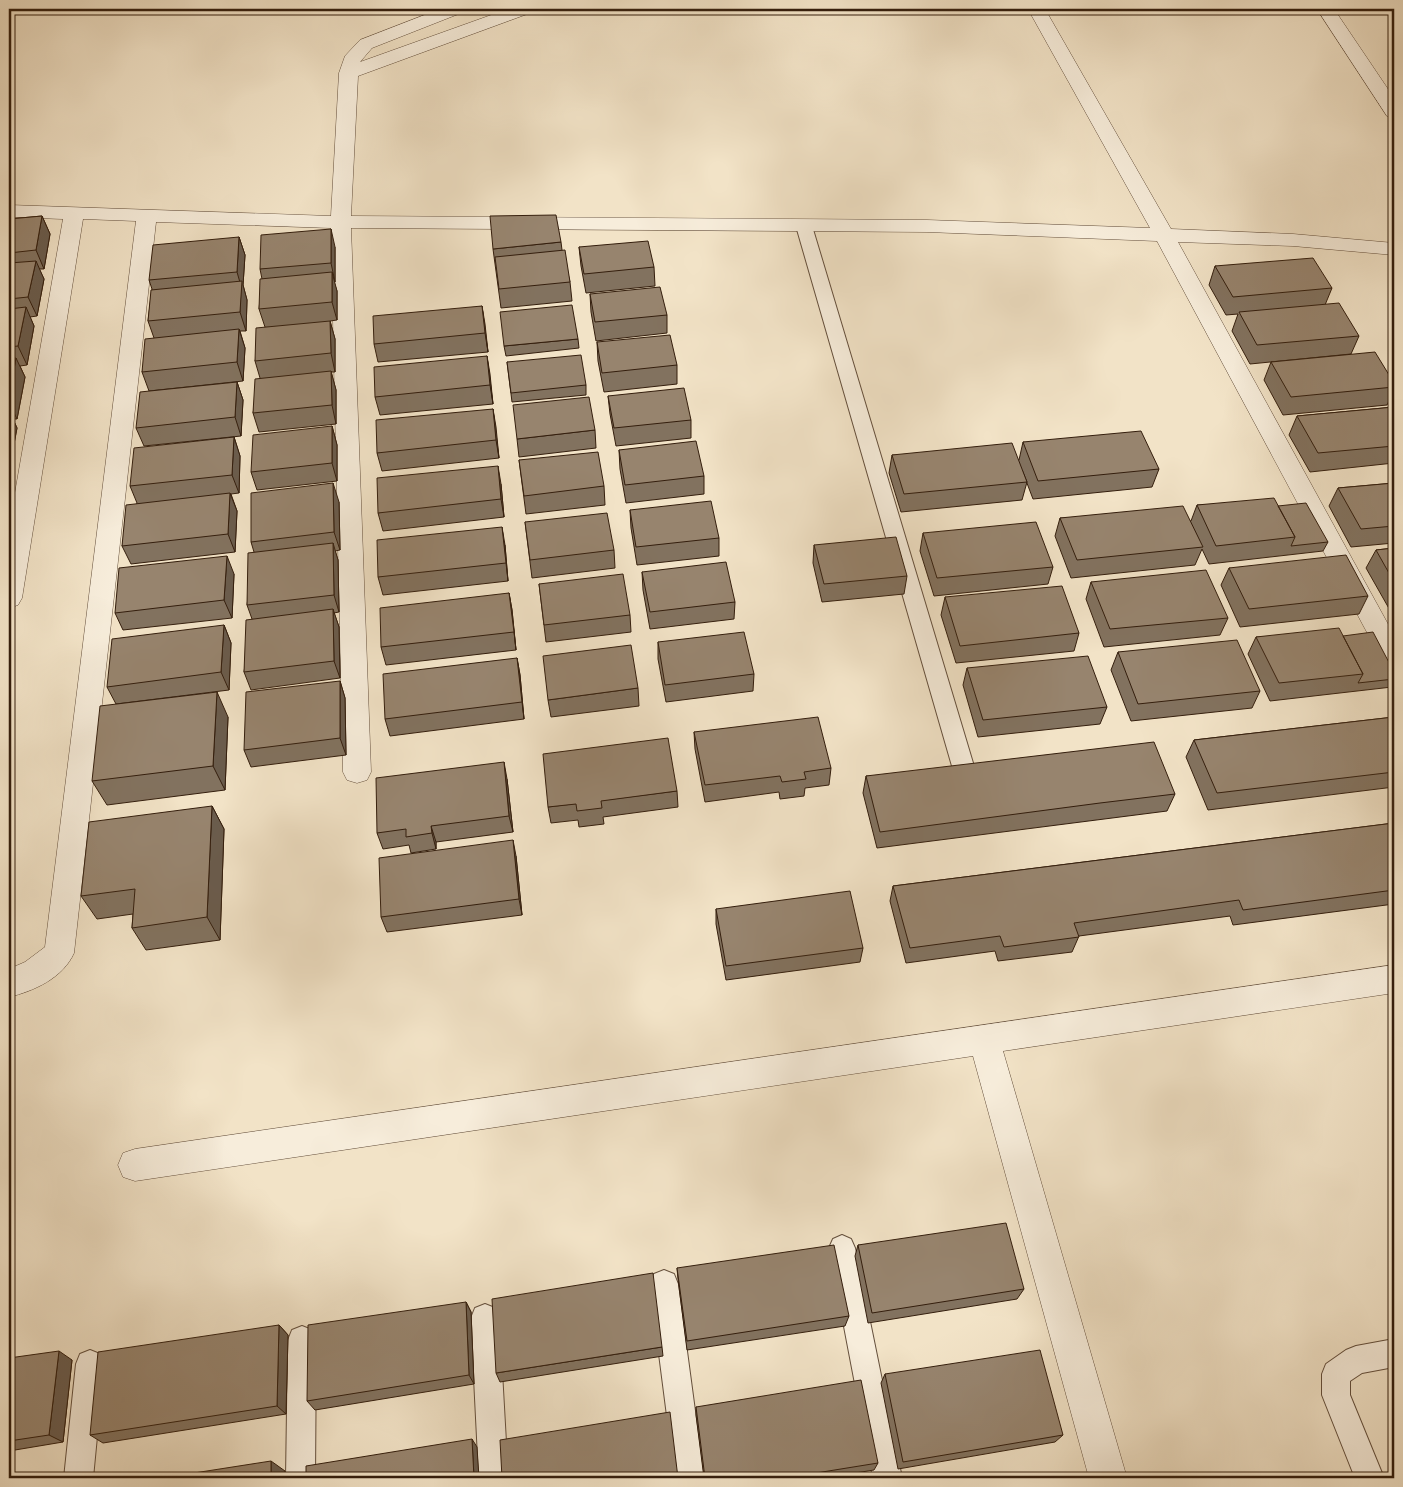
<svg xmlns="http://www.w3.org/2000/svg" width="1403" height="1487" viewBox="0 0 1403 1487" font-family="'Old Standard TT',serif">
<style>
.lines{fill:none;stroke-linecap:round;stroke-linejoin:round}
.service-casing{stroke:#644f3c;stroke-width:2}
.minor-casing{stroke:#644f3c;stroke-width:1}
.tertiary-casing{stroke:#644f3c;stroke-width:1}
.service{fill:#f7eddb;fill-rule:evenodd}
.minor{fill:#f7eddb;fill-rule:evenodd}
.tertiary{fill:#f7eddb;fill-rule:evenodd}
.wall{fill:#82725f;stroke:#341e0d}
.shaded-wall{fill:#6a5c4d;stroke:#341e0d}
.building{fill:#97846e;stroke:#341e0d}
</style>
<rect width="100%" height="100%" fill="#f2e3c7"/>
<filter id="stains"><feTurbulence type="fractalNoise" baseFrequency=".004" numOctaves="4"/><feColorMatrix values="0 0 0 0 .2 0 0 0 0 .09 0 0 0 0 .02 0 0 0 .5 -.17"/></filter>
<radialGradient id="worn" r=".72"><stop offset=".6" stop-color="#630" stop-opacity="0"/><stop offset="1" stop-color="#630" stop-opacity=".3"/></radialGradient>
<g class="lines">
<defs>
<path id="service" d="M804 221 810 223 812 226 976 773 973 779 965 782 957 779 954 773 796 226 798 223Z
M842 1235 851 1239 855 1248 902 1478H873L829 1248 833 1239Z
M664 1270 674 1274 678 1284 704 1478H675L650 1284 654 1274Z
M485 1304 495 1308 499 1318 508 1478H479L471 1318 475 1308Z
M302 1326 312 1330 316 1340 315 1478H286L288 1340 292 1330Z
M1394 1339V1367L1362 1373 1350 1381V1395L1384 1478H1355L1322 1395V1374L1326 1364 1346 1350 1356 1346Z
M90 1350 100 1354 104 1364 93 1478H64L76 1364 80 1354Z"/>
<path id="minor" d="M440 9H464L461 13 372 48 360 62 508 9H533L530 13 358 76 351 216 927 220 1150 228 1028 9H1045L1171 229 1293 234 1394 243V255L1293 246 1178 242 1394 635V669L1385 666 1157 241 927 232 351 228 371 772 367 780 357 783 347 780 343 772 331 228 156 222 74 953C63 978 34 991 9 997V969L25 962 45 947 136 221 83 219 22 598 18 605 9 608V527L63 219 9 217V205L331 216 339 73 345 56 360 40Z
M1394 965V993L1003 1051 1127 1478H1089L973 1056 135 1181 123 1177 118 1165 123 1153 135 1149Z"/>
<path id="tertiary" d="M1317 9H1334L1394 98V118L1387 116Z"/>
</defs>
<use href="#service" class="service-casing"/>
<use href="#minor" class="minor-casing"/>
<use href="#tertiary" class="tertiary-casing"/>
<use href="#service" class="service"/>
<use href="#minor" class="minor"/>
<use href="#tertiary" class="tertiary"/>
</g>
<path class="wall" d="M42 216 50 234 44 269H39L44 279 37 316 30 317 34 326 27 365 20 366 25 377 17 419H13L17 428 9 470V219Z
M239 237 245 255 243 285 247 300 246 331H240L245 348 243 381 149 391 142 372 154 338 148 321 152 289 149 280Z
M561 242 562 250 570 282 572 301 501 308 493 249Z
M335 247V282H334L337 291V320L330 321 335 339V372H331L336 390V424L259 432 253 413 260 378 255 361 265 327 259 309 262 279 260 269Z
M579 247 654 267 655 286 586 293 581 266Z
M1215 266 1332 288 1325 305 1359 336 1351 354 1250 364 1232 331 1238 314 1226 315 1209 285Z
M590 294 667 315V333L596 341 591 312Z
M482 306 488 352 378 362 374 344Z
M578 339 579 348 506 356 504 346Z
M597 342 677 365V384L604 392 598 361Z
M487 356 493 404 380 415 375 397Z
M507 362 586 385V395L512 402Z
M1271 362 1394 383V391L1387 405 1283 415 1264 380Z
M237 382 243 400 241 436 144 446 136 428Z
M608 396 691 420V438L616 446 610 414Z
M1394 407V463L1310 472 1289 435 1297 416Z
M493 409 499 458 382 471 377 453Z
M332 426 337 445V481L257 490 251 472Z
M595 430 596 448 519 457 517 439Z
M234 437 240 456 239 493 231 494 237 511 235 552 131 564 122 546 137 503 130 486Z
M1023 442 1159 469 1152 487 1033 499 1022 470 1027 482 1022 500 901 512 889 473 892 455 1019 460Z
M619 450 704 476V494L626 503 620 469Z
M519 460 604 486 605 505 526 514Z
M1394 483V543L1351 547 1329 506 1338 488Z
M501 484 504 517 383 531 378 513Z
M339 502 340 550 335 551 338 560 339 612 334 613 339 627 340 678 251 690 244 672 252 619 247 605 254 552 251 542Z
M1197 505 1278 506 1328 542 1323 551 1209 564 1202 549 1195 565 1071 578 1055 536 1060 518 1191 521Z
M630 510 719 538V556L637 565 631 528Z
M525 522 614 550 615 568 532 578Z
M923 533 1053 567 1048 584 934 596 920 551Z
M505 545 508 581 383 595 378 577Z
M814 545 907 576 904 594 822 602 813 563Z
M1394 548V612H1391L1366 568 1376 550Z
M1229 568 1368 596 1359 614 1240 627 1221 585Z
M642 572 735 602 734 619 650 629 643 590Z
M234 574 232 618 123 630 115 613Z
M1091 582 1228 618 1220 635 1104 647 1086 599Z
M539 584 630 615 631 632 546 642Z
M509 593 512 610 516 650 386 665 381 647Z
M945 597 1079 633 1074 651 956 663 941 615Z
M224 625 231 643 229 690 116 704 107 687Z
M1343 636 1394 672V684L1392 687 1270 701 1248 654 1256 637Z
M658 642 754 674 753 691 666 702 658 659Z
M1118 652 1260 691 1252 708 1131 721 1111 670Z
M517 658 520 675 524 719 390 736 385 719Z
M967 668 1107 707 1100 724 978 737 963 685Z
M340 681 345 698 346 755 251 767 244 750Z
M638 688 639 706 551 717 548 700Z
M228 717 225 790 107 805 92 781Z
M1394 717V787L1208 810 1186 757 1194 740Z
M694 732 831 768 829 785 805 788 804 796 780 799 779 792 705 802 695 749Z
M866 776 1175 794 1167 811 877 848 863 793Z
M507 779 513 832 436 842V849L411 853 409 845 383 849 377 833Z
M677 791 678 807 603 817 604 824 579 827 578 820 551 823 548 807Z
M212 806 224 829 220 940 146 950 132 928 133 914 97 919 81 896Z
M1394 823V904L1233 925 1230 916 1079 936 1072 952 998 961 995 951 906 963 890 901 893 886Z
M516 856 522 915 387 932 381 917Z
M716 909 863 948 860 962 726 980 716 924Z
M858 1245 1024 1289 1017 1299 868 1323 855 1256Z
M677 1268 849 1316 845 1326 687 1350 678 1279Z
M466 1302 471 1312 474 1384 315 1410 307 1401Z
M279 1325 288 1335 286 1414 103 1443 90 1435Z
M662 1347 663 1356 500 1382 496 1373Z
M9 1358 72 1360 63 1442 9 1451Z
M885 1374 1063 1435 1055 1442 898 1469 881 1383Z
M696 1407 878 1463 874 1470 824 1478H704L696 1415Z"/>
<path class="shaded-wall" d="M42 216 50 234 44 269 36 250Z
M331 229 335 247V282L331 263Z
M239 237 245 255 243 285 247 300 246 331 240 312 241 286 237 272Z
M36 261 44 279 37 316 28 297Z
M332 272 337 291V320L332 302Z
M482 306 485 324 488 352 485 333Z
M26 307 34 326 27 365 18 346Z
M330 321 335 339V372L331 353Z
M239 329 245 348 243 381 237 362Z
M487 356 490 374 493 404 490 385Z
M16 358 25 377 17 419 9 402V396Z
M331 371 336 390V424L332 405Z
M237 382 243 400 241 436 235 417Z
M493 409 496 427 499 458 496 440Z
M9 411 17 428 9 470Z
M332 426 337 445V481L332 463Z
M234 437 240 456 239 493 232 475Z
M498 466 501 484 504 517 501 499Z
M333 483 339 502 340 550 334 532Z
M230 493 237 511 235 552 228 534Z
M502 527 505 545 508 581Z
M333 543 338 560 339 612 334 595Z
M227 556 234 574 232 618 224 600Z
M509 593 512 610 516 650 514 632Z
M333 609 339 627 340 678 334 661Z
M224 625 231 643 229 690 221 672Z
M517 658 520 675 524 719 522 702Z
M340 681 345 698 346 755 340 738Z
M217 692 228 717 225 790 213 766Z
M504 762 507 779 513 832 509 816Z
M212 806 224 829 220 940 207 917Z
M431 826 436 842V849L432 833Z
M513 840 516 856 522 915 519 899Z
M466 1302 471 1312 474 1384 469 1375Z
M279 1325 288 1335 286 1414 277 1406Z
M59 1351 72 1360 63 1442 49 1435Z
M472 1439 477 1447 479 1478H474Z
M271 1461 285 1471 284 1478H271Z"/>
<path class="building" d="M556 215 561 242 493 249 490 216Z
M42 216 36 250 9 253V219Z
M331 229V263L260 269 261 235Z
M239 237 237 272 149 280 153 245Z
M648 241 654 267 584 274 579 247Z
M565 250 570 282 499 289 495 257Z
M1313 258 1332 288 1233 297 1215 266Z
M36 261 28 297 9 299V263Z
M332 272V302L259 309 260 279Z
M242 281 240 312 148 321 151 290Z
M660 287 667 315 595 322 590 294Z
M1339 303 1359 336 1257 345 1239 312Z
M572 305 578 339 504 346 500 312Z
M482 306 485 333 374 344 373 316Z
M26 307 18 346 9 347V309Z
M330 321 331 353 255 361 256 328Z
M239 329 237 362 142 372 145 339Z
M670 335 677 365 602 373 597 342Z
M1375 352 1394 383V387L1291 397 1271 362Z
M581 355 586 385 511 393 507 362Z
M487 356 490 385 375 397 374 367Z
M16 358 9 396V359Z
M331 371 332 405 253 413 255 379Z
M237 382 235 417 136 428 140 392Z
M684 388 691 420 614 428 608 396Z
M589 397 595 430 517 439 513 405Z
M1394 407V446L1318 453 1297 416Z
M493 409 496 440 377 453 376 420Z
M332 426V463L251 472 253 435Z
M1141 431 1159 469 1038 481 1023 442Z
M234 437 232 475 130 486 134 448Z
M696 441 704 476 625 485 619 450Z
M1012 443 1027 482 904 494 892 455Z
M598 452 604 486 524 496 519 460Z
M498 466 501 499 378 513 377 478Z
M333 483 334 532 251 542V493Z
M1394 483V526L1361 529 1338 488Z
M230 493 228 534 122 546 126 505Z
M1274 498 1295 537 1216 546 1197 505Z
M711 501 719 538 636 547 630 510Z
M1306 503 1328 542 1291 546 1295 537 1278 506Z
M1183 506 1203 547 1077 560 1060 518Z
M607 513 614 550 530 560 525 522Z
M1036 522 1053 567 937 578 923 533Z
M502 527 506 563 378 577 377 540Z
M896 537 907 576 824 584 814 545Z
M333 543 334 595 247 605 248 553Z
M1394 548V582L1376 550Z
M1346 555 1368 596 1249 609 1229 568Z
M227 556 224 600 115 613 119 568Z
M726 562 735 602 650 612 642 572Z
M1206 570 1228 618 1110 629 1091 582Z
M623 574 630 615 544 625 539 584Z
M1062 586 1079 633 960 646 945 597Z
M509 593 514 632 381 647 380 608Z
M333 609 334 661 244 672 246 620Z
M224 625 221 672 107 687 112 639Z
M1339 628 1363 674 1279 683 1256 637Z
M744 632 754 674 665 685 658 642Z
M1373 632 1394 672V679L1358 683 1363 674 1343 636Z
M1237 640 1260 691 1138 704 1118 652Z
M631 645 638 688 548 700 543 656Z
M1088 656 1107 707 983 720 967 668Z
M517 658 522 702 385 719 383 674Z
M340 681V738L244 750 246 692Z
M217 692 213 766 92 781 100 706Z
M818 717 831 768 804 772 806 779 782 782 780 776 705 785 694 732Z
M1394 717V772L1217 793 1194 740Z
M668 738 677 791 601 801 602 808 577 811 576 804 548 807 543 754Z
M1154 742 1175 794 1100 803 880 832 866 776Z
M504 762 509 816 431 826 432 833 406 837V829L377 833 376 778Z
M212 806 207 917 132 928 135 889 81 896 89 822Z
M1394 823V890L1243 910 1239 900 1074 923 1079 937 1004 947 1000 936 910 948 893 886Z
M513 840 519 899 381 917 379 858Z
M850 891 863 948 726 966 716 909Z
M1006 1223 1024 1289 872 1313 858 1245Z
M834 1245 849 1316 687 1341 677 1268Z
M653 1273 662 1347 496 1373 492 1299Z
M466 1302 469 1375 307 1401 308 1325Z
M279 1325 277 1406 90 1435 98 1352Z
M1040 1350 1063 1435 903 1462 885 1374Z
M59 1351 49 1435 9 1441V1358Z
M861 1380 878 1463 785 1478H705L696 1407Z
M670 1412 678 1478H502L500 1440Z
M472 1439 474 1478H306V1466Z
M271 1461V1478H162Z"/>
<rect width="1403" height="1487" fill="none" stroke="#f2e3c7" stroke-width="30"/>
<rect x="10" y="10" width="1383" height="1467" fill="none" stroke="#341e0d" stroke-width="2.5"/>
<rect x="15" y="15" width="1373" height="1457" fill="none" stroke="#341e0d"/>
<rect width="100%" height="100%" filter="url(#stains)"/>
<rect width="100%" height="100%" fill="url(#worn)"/>
</svg>
